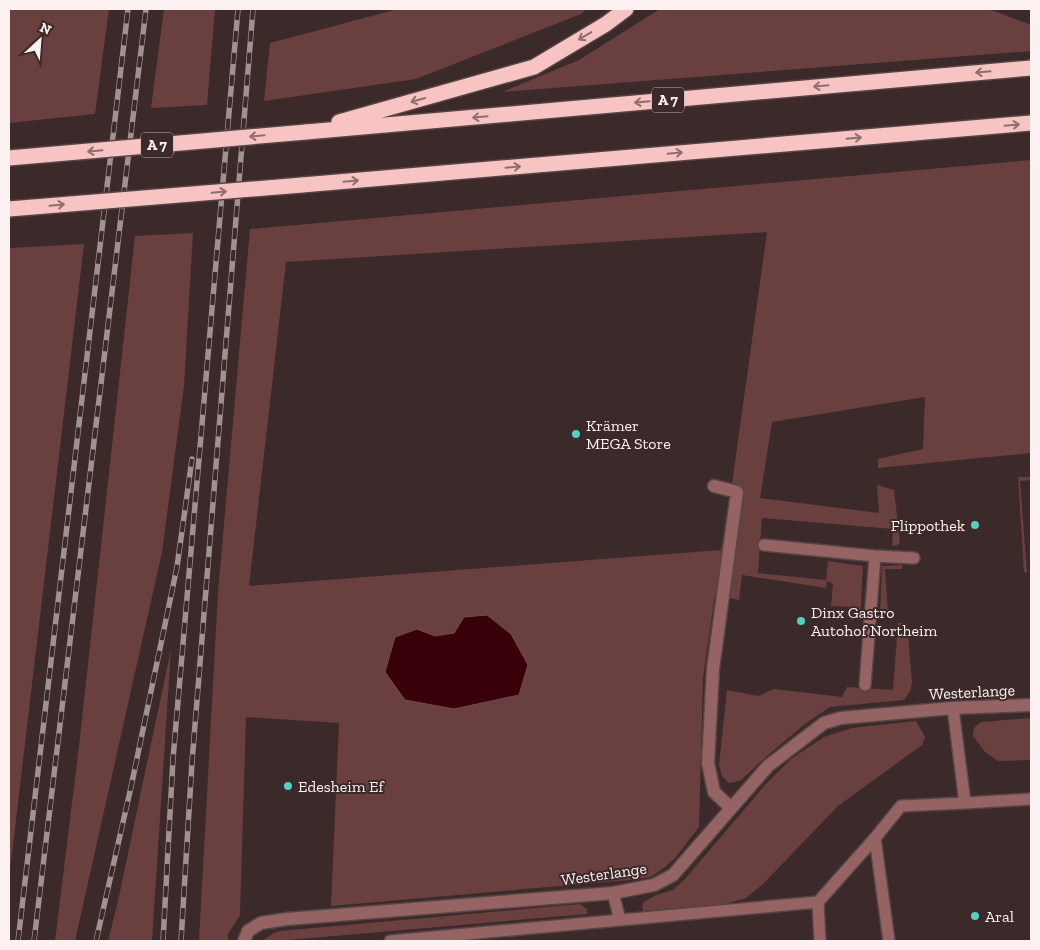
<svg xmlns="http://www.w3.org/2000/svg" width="1040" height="950" viewBox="0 0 1040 950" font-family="'Zilla Slab',serif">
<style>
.green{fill:#6a3f40;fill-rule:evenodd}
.water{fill:#380008;stroke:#73484e}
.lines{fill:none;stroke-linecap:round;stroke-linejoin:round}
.service-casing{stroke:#574545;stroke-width:14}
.minor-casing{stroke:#574545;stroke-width:15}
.motorway-casing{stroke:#574545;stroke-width:18}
.service{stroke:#966364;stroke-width:11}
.minor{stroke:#966364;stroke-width:12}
.motorway{stroke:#f7c3c3;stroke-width:15}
.rail-casing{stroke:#a19292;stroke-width:5.5}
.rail{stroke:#3c2929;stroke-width:4;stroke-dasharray:11;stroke-linecap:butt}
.motorway-bridge-casing{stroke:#574545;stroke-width:18;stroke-linecap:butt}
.motorway-bridge{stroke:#f7c3c3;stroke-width:15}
.oneway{stroke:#906e6e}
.poi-dot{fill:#59cebf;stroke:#3c2929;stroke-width:2}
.labels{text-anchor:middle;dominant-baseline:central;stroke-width:4;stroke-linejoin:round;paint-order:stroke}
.shield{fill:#3c2929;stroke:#c3b4b4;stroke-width:1}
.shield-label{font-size:15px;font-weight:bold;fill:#fdf0f0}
.poi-label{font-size:16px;fill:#fdf0f0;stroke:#3c2929;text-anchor:start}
.street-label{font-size:16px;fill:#fdf0f0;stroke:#3c2929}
</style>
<rect width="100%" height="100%" fill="#3c2929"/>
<path class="green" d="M9 9H109L95 114 9 123Z
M164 9H215L207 105 151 108Z
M398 9H587L581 14 416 79 264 101 270 43Z
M660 9H989L1031 25V51L502 92 579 60Z
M1031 160V453L878 468V459L923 449 925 397 772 422 760 498 879 513 877 485 894 490 900 542 898 545 892 546 893 529 762 518 758 573 826 580 828 561 863 566 860 620H850L849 607 831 606 833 584 827 581 826 588 742 575 739 600 715 594 703 678 699 827 675 858 665 867 651 877 629 880 331 906 339 723 246 717 240 915 228 934V941H199L218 592 250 229ZM767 232 731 491 721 550 249 586 286 262ZM464 617 454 709 395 637 417 629 435 636 454 633Z
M193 233 184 386 162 552 75 941H55L79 746 135 236Z
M84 244 9 879V248Z
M1018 477H1031V480L1020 481 1027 573 1024 572Z
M902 565V569H885L888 612 880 614 882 566Z
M898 623H907L912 683 910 691 904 700 830 707 806 723 767 756 740 781 729 783 722 776 719 765 727 690 758 696 774 689 842 697 847 687 893 690Z
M171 649 152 941H108L118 901Z
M1031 718V760L998 761 985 752 973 736 974 728 981 722Z
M916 721 925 737 922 745 838 806 763 884 746 898 725 904 643 911 642 907 644 902 656 895 673 890 685 879 765 785 791 759 824 737 852 728Z
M580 904 587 909V914L288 940 284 941H262L272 934 280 931Z"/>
<path class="water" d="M487 615 511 634 528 665 519 695 454 709 405 700 385 672 395 637 417 629 435 636 454 633 464 617Z"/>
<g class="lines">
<defs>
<path id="service" d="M764 545 875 556 914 558
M865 685 875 556
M953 708 965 803 1031 799
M875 838 889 941
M613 893 620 920
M390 941 818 902
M820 941 818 902 875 838 901 806 965 803"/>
<path id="minor" d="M714 486 737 492 713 669 708 763 714 792 730 807
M244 941 248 931 261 923 287 919 613 893 654 885 673 875 768 766 824 723 841 718 953 708 1031 705"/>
<path id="motorway" d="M339 122 534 67 606 24 626 9
M306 132 1031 68
M302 185 1031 123"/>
</defs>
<use href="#service" class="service-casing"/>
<use href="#minor" class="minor-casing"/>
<use href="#motorway" class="motorway-casing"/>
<use href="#service" class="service"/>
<use href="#minor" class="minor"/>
<use href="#motorway" class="motorway"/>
<defs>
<path id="rail" d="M18 941 128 9
M34 941 146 9
M96 941 131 787 177 567 192 459
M163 941 173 759 238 9
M181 941 192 762 253 9"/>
</defs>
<use href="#rail" class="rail-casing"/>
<use href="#rail" class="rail"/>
<defs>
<path id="motorway-bridge" d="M9 158 306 132
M9 209 302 185"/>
</defs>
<use href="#motorway-bridge" class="motorway-bridge-casing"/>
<use href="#motorway-bridge" class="motorway-bridge"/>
</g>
<defs><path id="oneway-shaft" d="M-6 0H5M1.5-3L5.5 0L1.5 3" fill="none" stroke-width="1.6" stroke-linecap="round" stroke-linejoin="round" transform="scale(1.25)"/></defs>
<g class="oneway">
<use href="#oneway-shaft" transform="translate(585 36) rotate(149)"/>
<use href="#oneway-shaft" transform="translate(983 72) rotate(175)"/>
<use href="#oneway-shaft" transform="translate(821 86) rotate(175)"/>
<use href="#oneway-shaft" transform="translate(418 100) rotate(164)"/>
<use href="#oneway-shaft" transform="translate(642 102) rotate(175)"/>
<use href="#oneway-shaft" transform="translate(480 117) rotate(175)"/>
<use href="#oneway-shaft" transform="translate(1012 125) rotate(-5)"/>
<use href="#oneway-shaft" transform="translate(257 136) rotate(175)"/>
<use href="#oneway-shaft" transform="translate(854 138) rotate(-5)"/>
<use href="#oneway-shaft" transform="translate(95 151) rotate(175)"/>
<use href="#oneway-shaft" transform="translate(675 153) rotate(-5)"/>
<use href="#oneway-shaft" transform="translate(513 167) rotate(-5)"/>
<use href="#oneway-shaft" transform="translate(351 181) rotate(-5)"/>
<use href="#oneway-shaft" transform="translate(219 192) rotate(-5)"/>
<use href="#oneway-shaft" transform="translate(57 205) rotate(-5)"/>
</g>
<g class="poi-dot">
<circle cx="576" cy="434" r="5"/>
<circle cx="975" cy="525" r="5"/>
<circle cx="801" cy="621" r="5"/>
<circle cx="288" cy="786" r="5"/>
<circle cx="975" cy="916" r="5"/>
</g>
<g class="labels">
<g class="shield">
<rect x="652" y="87.5" width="32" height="25" rx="4"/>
<rect x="141" y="132.5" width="32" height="25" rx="4"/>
</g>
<g class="shield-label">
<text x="668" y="100">A 7</text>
<text x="157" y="145">A 7</text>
</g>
<g class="poi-label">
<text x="586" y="425">Krämer<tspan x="586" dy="18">MEGA Store</tspan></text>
<text x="965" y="525" text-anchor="end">Flippothek</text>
<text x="811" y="612">Dinx Gastro<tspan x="811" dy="18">Autohof Northeim</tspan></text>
<text x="298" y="786">Edesheim Ef</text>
<text x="985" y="916">Aral</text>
</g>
<g class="street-label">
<text transform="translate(972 692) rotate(-3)">Westerlange</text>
<text transform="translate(604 874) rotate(-8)">Westerlange</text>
</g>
</g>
<rect width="1040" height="950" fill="none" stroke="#fdf0f0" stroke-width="20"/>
<g transform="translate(40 40) rotate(26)" stroke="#3c2929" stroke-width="4" paint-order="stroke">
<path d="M0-4L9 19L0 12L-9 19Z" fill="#fdf0f0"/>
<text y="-8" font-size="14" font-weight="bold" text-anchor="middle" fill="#fdf0f0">N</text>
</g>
</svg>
